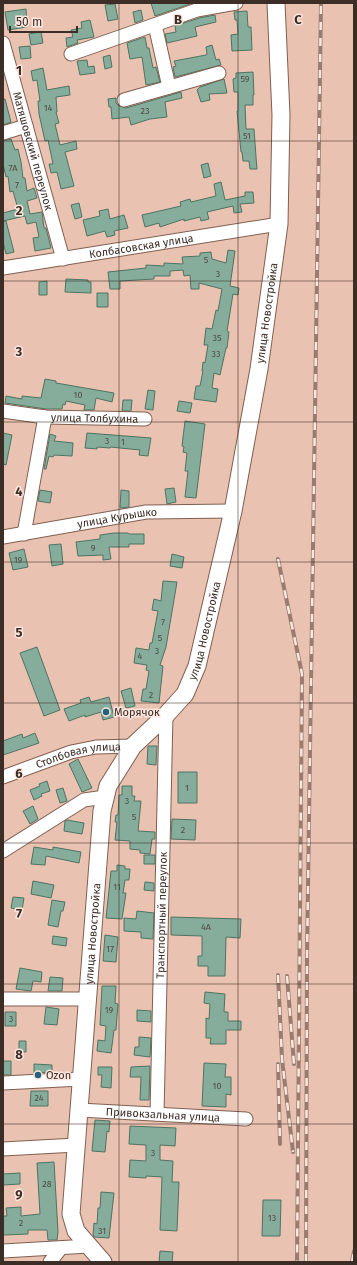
<svg xmlns="http://www.w3.org/2000/svg" width="357" height="1265" viewBox="0 0 357 1265" font-family="'Fira Sans',sans-serif">
<style>
.building{fill:#86ad9b;stroke:#4e7362}
.lines{fill:none;stroke-linecap:round;stroke-linejoin:round}
.minor-casing{stroke:#815f50;stroke-width:15}
.major-casing{stroke:#815f50;stroke-width:19}
.minor{stroke:#fff;stroke-width:13}
.major{stroke:#fff;stroke-width:17}
.rail-casing{stroke:#977c6f;stroke-width:4}
.rail{stroke:#fce7df;stroke-width:2.5;stroke-dasharray:8;stroke-linecap:butt}
.grid{fill:none;stroke:#3c2d26;stroke-width:1;stroke-opacity:0.55}
.poi-dot{fill:#236278;stroke:#fce7df;stroke-width:1.5}
.labels{text-anchor:middle;dominant-baseline:central;stroke-width:3;stroke-linejoin:round;paint-order:stroke}
.number-label{font-size:9px;fill:#4e4d43}
.street-label{font-size:11px;fill:#3c2d26;stroke:#fce7df}
.poi-label{font-size:11px;fill:#3c2d26;stroke:#fce7df;text-anchor:start}
.grid-label{font-size:13px;text-anchor:middle;font-weight:bold;fill:#3c2d26;stroke:#fce7df;stroke-width:3;stroke-linejoin:round;paint-order:stroke}
</style>
<rect width="100%" height="100%" fill="#e9c2b1"/>
<path class="building" d="M151 3H193L155 16Z
M115 4 118 19 108 21 105 5Z
M26 9 27 27 8 30 5 12Z
M141 10 143 20 135 23 133 12Z
M247 11 248 27H251L252 50 232 51 231 35 238 34 237 20H235L234 12Z
M215 15 216 22 195 27 197 36 167 43 165 34 176 32 175 26 199 18Z
M90 20 94 37 77 40 78 43 67 47 66 38 73 37 71 30 82 28 81 22Z
M41 32 43 43 31 45 29 34Z
M145 37 147 48H149L153 68 156 67 160 82 146 85 142 57 130 59 127 43Z
M212 45 216 60 219 59 221 65 175 77 173 67 176 66 174 61 206 55 207 54 206 47Z
M30 46 31 58 21 59 19 47Z
M110 55 112 67 105 69 103 57Z
M87 60 88 67 94 66 95 73 80 75 77 61Z
M43 68 47 90 69 86 70 95 56 97 57 112H56L59 123 55 124 60 145 76 141 77 149 65 152 74 186 61 189 57 172 51 173 49 164H53L48 140 45 141 39 114 38 101H40L37 80 33 81 31 71Z
M253 72 254 95H253V105H245L246 129H254L256 157 257 169H250L249 161H243L242 152H241L237 111H238V92H234L233 79 236 78V73Z
M224 79 227 93 209 94 210 100 201 102 197 90 200 87Z
M181 92 182 98 165 102 167 117 150 119 131 125 129 117 112 119 111 107H109L108 99 116 98V103L119 106 126 108Z
M3 99H5L11 122 3 125Z
M11 139 15 150 18 149 21 162 23 178H25L27 191 34 188 37 198 27 201 30 214 42 212 44 228H46L51 248 35 251 33 238 39 237 36 222 27 224 25 216 3 221V213L18 209 13 191 10 192 8 176 6 177 3 164V141Z
M208 163 211 176 204 178 201 165Z
M221 182 225 200 245 196V192H253L254 203 240 204 242 212 234 213 233 206 207 212 209 219 201 221 200 217 184 221V219L160 227 159 223 145 227 142 215 181 206 180 202 190 199 191 202 216 196 214 184Z
M79 203 82 217 75 219 71 205Z
M108 209 110 219 124 215 128 228 114 231 115 235 107 237 105 231 87 236 83 220 100 216 99 211Z
M3 221H6L14 252 6 254 3 241Z
M228 250 235 251 230 286 239 288 238 295 233 294 227 331 229 332 227 348H226L220 375 214 373 212 388 218 389 216 402 194 399 196 386H200L203 371H202L203 362 205 363 208 345H204L206 328 212 329 216 310 218 311 222 289 199 283V289H191L190 275 184 276 183 270 170 271V276H154V279L120 281V289H110L108 272 146 268V265L164 266V263L183 264 182 257 200 256V253L211 252 212 259 226 263Z
M66 279 88 280V282H91V293L65 292Z
M47 281V295H39V282Z
M97 293H108V307H97Z
M45 379 56 381V383L114 393 112 402 96 398 94 410H84L85 405 66 401 65 405 63 404 62 409H46L5 403 6 396 22 399V396L41 398Z
M148 390 155 391 153 410 145 409Z
M123 400H132L131 411H122Z
M179 401 192 403 190 413 177 411Z
M185 421 205 424 196 498 185 497 188 471H185L187 453 183 452 184 447 182 446Z
M3 433 12 435 6 465 3 464Z
M87 433 151 438 148 456 139 455 140 450 110 447V448L97 447V449L85 448Z
M50 434 56 436 54 441 73 443 72 456 54 455 53 457 49 456 46 469H44Z
M174 488 176 502 167 504 165 489Z
M40 490 52 492 50 503 38 501Z
M121 490 129 491V507L120 508Z
M114 533H128L129 534H144V544H129V547H109L111 559 103 560V555L78 556 76 542 100 539V535Z
M61 544 63 564 52 566 49 545Z
M24 549 28 567 13 570 9 553Z
M172 554 184 557 182 568 170 566Z
M163 581 177 582 166 647 160 665 163 666 159 703 141 701 143 689H146L149 671 146 670 147 665 134 663 136 648 149 650 150 643H152L158 611 152 610 154 599 161 601Z
M37 647 60 710 44 716 20 653Z
M131 688 135 706 126 708 121 691Z
M89 697 91 702 109 697 114 717 103 720 101 712 85 717V715L69 721 64 709 81 703 80 700Z
M35 733 39 743 3 755V741L22 734 23 738Z
M148 746H157L156 765 147 764Z
M78 759 92 788 82 792 69 764Z
M178 772H197V803H178Z
M47 781 50 791 41 794 42 796 34 800 30 790 40 786 39 784Z
M122 786H132V796H135L134 801H141L138 831 155 832V839H152L150 854 140 853V850L130 849V841L115 840 117 822H115L116 815H118L119 795H122Z
M63 788 67 801 60 803 56 790Z
M33 806 38 819 30 824 23 811Z
M172 819 196 820 195 840 171 839Z
M67 820 84 823 82 834 64 831 65 821Z
M34 847 53 850V847L81 852 79 863 46 856 45 865 31 864Z
M144 855H155V864H144Z
M117 865 125 866V869H130L129 880H125L123 893H126L122 919 106 918 111 871H117Z
M33 881 54 885 51 898 31 894Z
M145 882 154 883V891L144 890Z
M13 897 24 898 22 910 11 908Z
M52 900 65 902 63 911H61L58 927 48 925Z
M137 911 154 913 153 939 141 938V932L124 931V918L136 919Z
M171 917 241 919 240 938 226 937 225 976H208V966H198V956H202V936L171 935Z
M105 935 118 937 116 962 103 961Z
M53 936 67 938 66 946 52 944Z
M20 968 42 972 41 982 33 981 31 991 16 989Z
M50 977 63 978 62 991H48Z
M102 986H116L115 1003 118 1004 116 1030H114L111 1053 97 1051 98 1040 105 1041 106 1026 100 1025Z
M205 992 225 994 224 1012H228V1021H241V1030H226V1044H210L211 1038H206V1018L209 1019 210 1004 204 1003Z
M46 1007 59 1009 57 1025 44 1024Z
M137 1010 151 1011V1022L137 1021Z
M5 1012H16V1026H5Z
M139 1037 151 1038 150 1057 134 1055 135 1047H139Z
M19 1041H26V1052H19Z
M3 1061H11V1075H3Z
M204 1063 226 1064 225 1077H231V1095L226 1094V1107L202 1106Z
M34 1064 52 1065V1072L34 1073Z
M150 1066 149 1100H140L141 1077H130L131 1067Z
M98 1067H112L111 1088 101 1087 102 1075H98Z
M31 1091H48V1106H30Z
M95 1120 110 1121 109 1132 107 1131 105 1152 92 1151Z
M130 1126 176 1128 175 1146 160 1145V1160L173 1161 172 1182H179L177 1231 160 1230 162 1177 146 1176V1178L129 1177 130 1160 146 1161V1145L129 1144Z
M54 1162 58 1232 57 1240H48L47 1230H28V1234L3 1235V1216H7L6 1208 21 1207V1216L40 1214 37 1163Z
M20 1173V1184L3 1185V1174Z
M101 1192 114 1193 109 1238 94 1237 93 1235 94 1223 97 1224 98 1208H100Z
M263 1200H281L280 1236H262Z
M160 1251 173 1252 172 1262H159Z"/>
<g class="lines">
<defs>
<g id="minor">
<path d="M155 25 169 87"/>
<path id="s1" d="M3 43 63 259"/>
<path d="M71 54 197 10 236 3"/>
<path d="M124 100 219 73"/>
<path d="M3 133 26 126"/>
<path id="s2" d="M3 268 279 224"/>
<path id="s3" d="M3 411 45 417 145 419"/>
<path d="M24 534 45 417"/>
<path id="s4" d="M3 537 146 512 233 511"/>
<path id="s5" d="M3 777 71 752 96 747 133 746"/>
<path d="M3 851 84 800 105 797"/>
<path d="M3 999H87"/>
<path d="M3 1083 81 1079"/>
<path id="s6" d="M79 1110 246 1119"/>
<path id="s7" d="M157 1114 166 715"/>
<path d="M3 1149 76 1145"/>
<path d="M3 1251 89 1246"/>
<path d="M50 1262 61 1248"/>
</g>
<g id="major">
<path id="s8" d="M103 1262 76 1231 71 1214 102 811 108 786 133 746 166 715 185 694 197 666 233 511 259 369 279 224 281 115 276 3"/>
</g>
</defs>
<use href="#minor" class="minor-casing"/>
<use href="#major" class="major-casing"/>
<use href="#minor" class="minor"/>
<use href="#major" class="major"/>
<defs>
<path id="rail" d="M278 559 302 674 297 1262
M278 975 282 1059 293 1152
M287 976 294 1064
M278 1064 280 1144
M306 1262 307 956 321 3
M352 1262 354 1251"/>
</defs>
<use href="#rail" class="rail-casing"/>
<use href="#rail" class="rail"/>
</g>
<path class="grid" d="M119 3V1262M238 3V1262M3 141H354M3 281H354M3 422H354M3 562H354M3 703H354M3 843H354M3 984H354M3 1124H354"/>
<g class="poi-dot">
<circle cx="106" cy="712" r="4"/>
<circle cx="38" cy="1075" r="4"/>
</g>
<g class="labels">
<g class="number-label">
<text x="245" y="79">59</text>
<text x="48" y="108">14</text>
<text x="145" y="111">23</text>
<text x="247" y="136">51</text>
<text x="13" y="168">7А</text>
<text x="17" y="185">7</text>
<text x="206" y="260">5</text>
<text x="218" y="274">3</text>
<text x="217" y="338">35</text>
<text x="216" y="354">33</text>
<text x="78" y="395">10</text>
<text x="107" y="441">3</text>
<text x="123" y="442">1</text>
<text x="93" y="548">9</text>
<text x="18" y="560">19</text>
<text x="163" y="622">7</text>
<text x="160" y="638">5</text>
<text x="157" y="651">3</text>
<text x="140" y="656">4</text>
<text x="151" y="695">2</text>
<text x="187" y="788">1</text>
<text x="127" y="801">3</text>
<text x="134" y="817">5</text>
<text x="183" y="830">2</text>
<text x="117" y="887">11</text>
<text x="206" y="927">4А</text>
<text x="110" y="949">17</text>
<text x="109" y="1010">19</text>
<text x="11" y="1019">3</text>
<text x="217" y="1086">10</text>
<text x="39" y="1098">24</text>
<text x="153" y="1153">3</text>
<text x="47" y="1184">28</text>
<text x="272" y="1218">13</text>
<text x="21" y="1223">2</text>
<text x="102" y="1231">31</text>
</g>
<g class="street-label">
<text stroke="none"><textPath href="#s1" startOffset="112">Матяшовский переулок</textPath></text>
<text stroke="none"><textPath href="#s2" startOffset="140">Колбасовская улица</textPath></text>
<text stroke="none"><textPath href="#s8" startOffset="1000">улица Новостройка</textPath></text>
<text stroke="none"><textPath href="#s3" startOffset="92">улица Толбухина</textPath></text>
<text stroke="none"><textPath href="#s4" startOffset="116">улица Курышко</textPath></text>
<text stroke="none"><textPath href="#s8" startOffset="676">улица Новостройка</textPath></text>
<text stroke="none"><textPath href="#s5" startOffset="79">Столбовая улица</textPath></text>
<text stroke="none"><textPath href="#s7" startOffset="199">Транспортный переулок</textPath></text>
<text stroke="none"><textPath href="#s8" startOffset="340">улица Новостройка</textPath></text>
<text stroke="none"><textPath href="#s6" startOffset="84">Привокзальная улица</textPath></text>
</g>
<g class="poi-label">
<text x="114" y="712">Морячок</text>
<text x="46" y="1075">Ozon</text>
</g>
</g>
<g class="grid-label">
<text x="178" y="24">B</text>
<text x="298" y="24">C</text>
<text x="19" y="75">1</text>
<text x="19" y="215">2</text>
<text x="19" y="356">3</text>
<text x="19" y="496">4</text>
<text x="19" y="637">5</text>
<text x="19" y="778">6</text>
<text x="19" y="918">7</text>
<text x="19" y="1059">8</text>
<text x="19" y="1199">9</text>
</g>
<rect width="357" height="1265" fill="none" stroke="#3c2d26" stroke-width="8"/>
<path d="M10 26v6h67v-6" fill="none" stroke="#3c2d26" stroke-width="2"/>
<text x="16" y="26" font-size="12" fill="#3c2d26" stroke="#fce7df" stroke-width="3" paint-order="stroke">50 m</text>
</svg>
